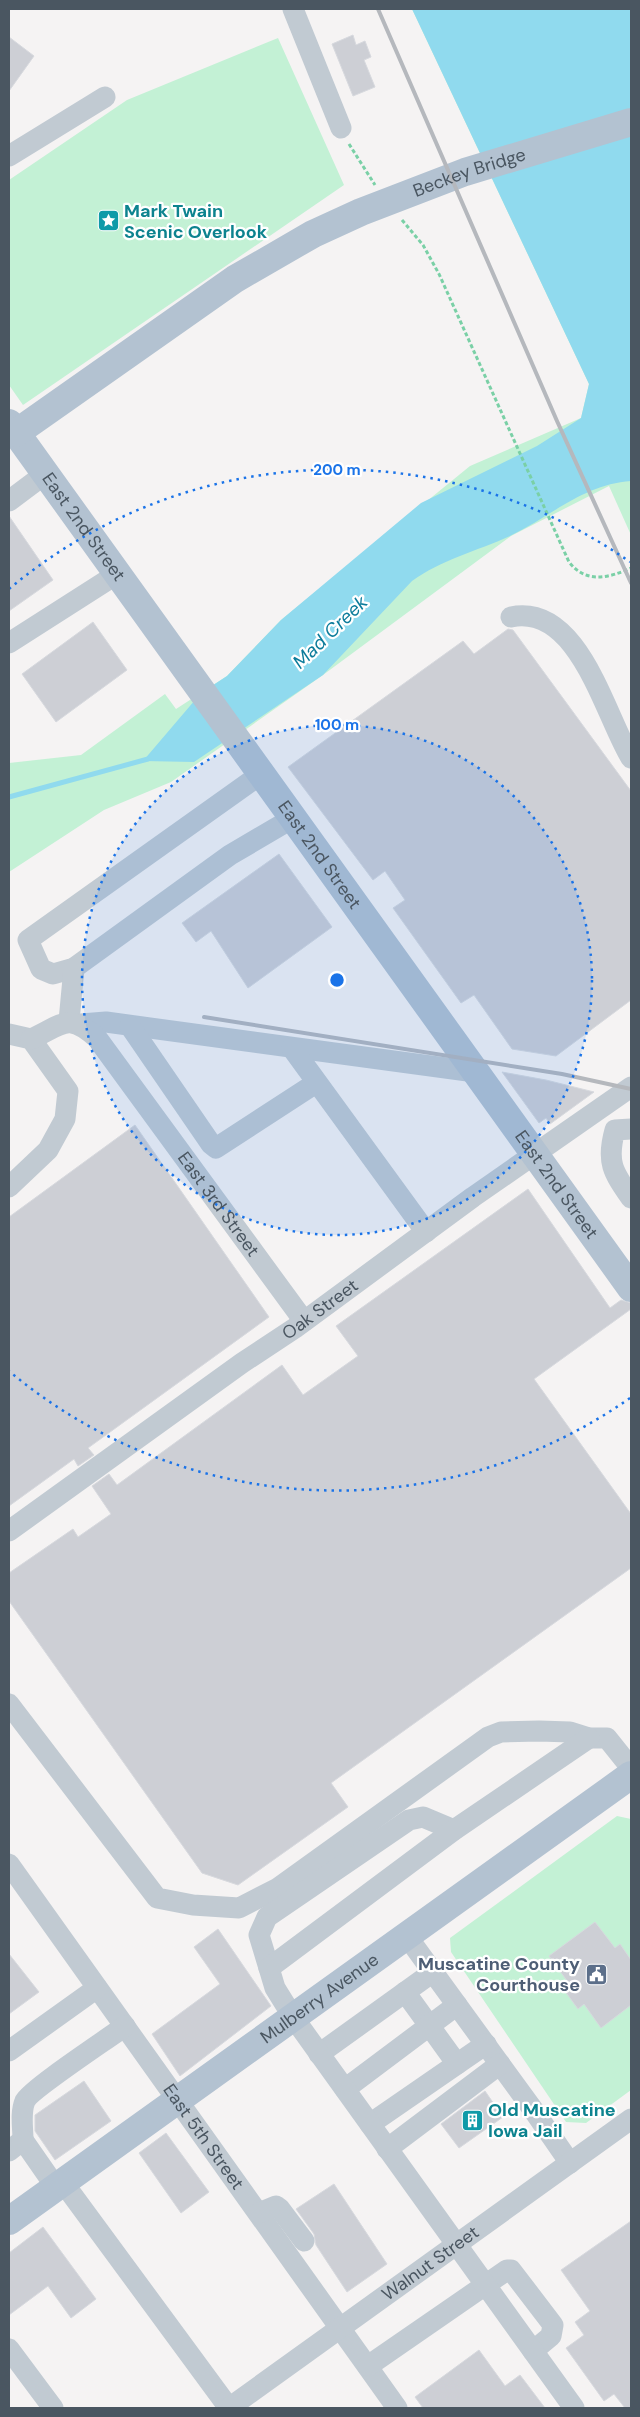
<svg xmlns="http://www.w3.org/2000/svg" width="640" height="2417" viewBox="0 0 640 2417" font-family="'DM Sans',sans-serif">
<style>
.green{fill:#c3f1d5}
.water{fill:#90daee}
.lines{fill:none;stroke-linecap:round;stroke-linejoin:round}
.stream{stroke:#90daee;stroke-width:5}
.building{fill:#cdcfd5;stroke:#d7d9de}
.path{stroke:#7ad0a6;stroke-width:3;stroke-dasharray:4 2.5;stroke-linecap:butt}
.minor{stroke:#c1cad2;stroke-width:21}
.major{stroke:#b3c2d1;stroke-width:28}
.rail{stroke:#b5b8bd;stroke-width:4}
.ring{fill:none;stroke:#1a73e8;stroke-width:2.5;stroke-dasharray:2.5 5}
.labels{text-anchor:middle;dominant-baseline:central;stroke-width:4.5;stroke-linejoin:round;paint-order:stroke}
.street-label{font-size:18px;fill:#4a5661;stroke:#fff}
.culture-label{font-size:18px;font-weight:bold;fill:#0d838f;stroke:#fff;text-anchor:start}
.service-label{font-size:18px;font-weight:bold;fill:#4e5e75;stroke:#fff;text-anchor:end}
.water-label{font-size:19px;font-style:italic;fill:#0c7c9b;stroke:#fff}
.centre{fill:#1a73e8;stroke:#fff;stroke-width:2.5}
.ring-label{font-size:15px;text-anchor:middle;font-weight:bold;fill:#1a73e8;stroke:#fff;stroke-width:4.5;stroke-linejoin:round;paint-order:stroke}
</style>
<rect width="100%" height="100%" fill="#f5f3f3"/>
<path class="green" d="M412 9 631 232V535L609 486 511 536 323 675 171 782 104 810 9 872V763L81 755 165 694 176 709 227 676 281 620 470 466 581 418 589 384Z
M278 38 344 185 23 405 9 385V180L127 100Z
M617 1816 631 1819V2090L586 2123 566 2122 451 1952 450 1938Z"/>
<path class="water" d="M412 9H631V481C584 484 550 517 510 536 477 551 441 560 412 581L323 675 194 762 143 761 201 693 227 676 281 620 421 503 537 446 581 418 589 384Z"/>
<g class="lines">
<path class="stream" d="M9 797 148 759"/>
</g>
<path class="building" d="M353 35 356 45 365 41 371 57 364 60 375 87 353 96 332 44Z
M9 37 34 56 9 91Z
M9 516 53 580 9 611Z
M93 622 127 670 56 722 22 674Z
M508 629 513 630 631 791V1000L556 1056 512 1049 474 995 461 1003 393 908 405 900 385 871 373 880 288 767 463 641 474 654Z
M279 854 332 927 248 988 211 931 196 942 182 923Z
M502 1072 546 1080 594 1092 550 1124 546 1118 539 1123Z
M135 1125 269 1317 88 1448 94 1455 78 1466 74 1459 9 1506V1217Z
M528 1189 610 1308 621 1300 631 1303V1309L534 1379 631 1514V1568L331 1783 348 1807 238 1885 202 1873 9 1601V1573L73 1529 78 1537 111 1514 92 1486 109 1474 117 1485 282 1365 303 1395 358 1356 336 1326Z
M595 1922 615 1948 620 1944 631 1960V2005L601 2028 584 2004 578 2009 562 1987 568 1982 549 1956Z
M218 1929 271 2006 180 2076 152 2034 220 1984 194 1947Z
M9 1954 39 1992 9 2014Z
M84 2081 111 2121 55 2160 35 2131V2115Z
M485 2091 503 2117 459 2148 441 2124Z
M166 2133 209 2192 181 2213 139 2153Z
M334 2184 387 2264 347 2292 316 2245 314 2234 296 2209Z
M631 2221V2408H625L614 2394 604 2401 566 2348 584 2335 575 2322 590 2311 561 2270Z
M43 2227 96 2299 71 2318 48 2286 9 2315V2253Z
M479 2350 505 2386 520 2375 545 2408H423L415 2397Z"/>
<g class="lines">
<path class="path" d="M349 144 375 185
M402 220 423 245 439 274 569 562C586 584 609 578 631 568"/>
<g class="minor">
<path d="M293 9 341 128"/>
<path d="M9 156 105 97"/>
<path d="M9 501 45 474"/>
<path d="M511 617C579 603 605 716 631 758"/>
<path d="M9 643 117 574"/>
<path d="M261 774 28 940 41 969 53 974 74 968 230 855 293 818"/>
<path d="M69 1021 74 968"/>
<path d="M81 1024 106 1022 475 1072"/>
<path d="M130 1026 211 1144 216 1148 316 1083"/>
<path d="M9 1034 31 1039 68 1091 65 1119 48 1150 9 1187"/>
<path id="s1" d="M31 1039C64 1024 67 1012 97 1038L304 1321"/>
<path d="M292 1048 426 1232"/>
<path d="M631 1129 615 1130C606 1162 613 1172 631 1198"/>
<path id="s2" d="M9 1531 242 1363 295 1328 473 1197 631 1087"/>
<path d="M9 1704 157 1898 193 1905 239 1908 278 1888 488 1737 501 1732 539 1731 570 1732 589 1738H607L631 1768"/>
<path id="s3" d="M9 1864 397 2408"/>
<path d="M406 1935 534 2111 570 2163"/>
<path d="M269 1968 259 1935 267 1917 409 1820 423 1817 454 1830"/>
<path d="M405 1992 457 2064"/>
<path d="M9 2051 97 1988"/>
<path d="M319 2054 433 1972"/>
<path d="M345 2089 457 2005"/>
<path d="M370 2124 486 2044"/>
<path d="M23 2140C23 2128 20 2113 25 2101 31 2089 109 2038 125 2026"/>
<path d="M387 2149 500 2064"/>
<path d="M9 2151 23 2140 55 2186"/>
<path d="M62 2181 229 2408"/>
<path d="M259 2213 276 2206 280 2209 304 2241"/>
<path d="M9 2349 53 2408"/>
<path d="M368 2366 507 2270H511L553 2325 551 2336 533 2351"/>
<path id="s4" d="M229 2408 631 2119"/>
<path d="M574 2408 293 2017 275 1988 269 1968 454 1830 589 1738"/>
</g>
<g class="major">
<path id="s5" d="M9 423 631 1288"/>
<path id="s6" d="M16 433 235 279 313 234 361 212 465 172 631 122"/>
<path id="s7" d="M9 2221 631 1775"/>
</g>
<path class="rail" d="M378 9 557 421 631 583
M204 1017 562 1074 631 1089"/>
</g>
<circle cx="337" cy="980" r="255" fill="#1a73e8" fill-opacity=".12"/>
<g class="ring">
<circle cx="337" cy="980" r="255"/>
<path d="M630 1398A510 510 0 0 1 9 1371M9 589A510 510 0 0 1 630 562"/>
</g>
<defs>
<symbol id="sight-square" viewBox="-11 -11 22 22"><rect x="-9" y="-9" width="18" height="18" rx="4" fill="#0f9aa8" stroke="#fff"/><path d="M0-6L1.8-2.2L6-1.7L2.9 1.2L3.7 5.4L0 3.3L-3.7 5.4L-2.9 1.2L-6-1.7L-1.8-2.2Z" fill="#fff"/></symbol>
<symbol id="civic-square" viewBox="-11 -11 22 22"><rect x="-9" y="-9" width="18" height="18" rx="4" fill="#5c6f8a" stroke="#fff"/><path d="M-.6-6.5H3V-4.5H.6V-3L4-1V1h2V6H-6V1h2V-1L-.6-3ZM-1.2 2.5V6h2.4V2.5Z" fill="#fff"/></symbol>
<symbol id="building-square" viewBox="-11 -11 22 22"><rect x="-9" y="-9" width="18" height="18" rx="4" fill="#0f9aa8" stroke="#fff"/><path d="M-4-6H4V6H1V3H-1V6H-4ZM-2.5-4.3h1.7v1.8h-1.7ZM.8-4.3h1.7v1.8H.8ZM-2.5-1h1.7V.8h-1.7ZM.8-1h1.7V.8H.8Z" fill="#fff"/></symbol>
</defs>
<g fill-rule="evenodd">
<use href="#sight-square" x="96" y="208" width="25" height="25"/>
<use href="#civic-square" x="584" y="1962" width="25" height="25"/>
<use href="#building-square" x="460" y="2108" width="25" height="25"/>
</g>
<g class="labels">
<g class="street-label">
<text stroke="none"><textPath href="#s6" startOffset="526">Beckey Bridge</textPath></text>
<text stroke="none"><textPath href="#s5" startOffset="128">East 2nd Street</textPath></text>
<text stroke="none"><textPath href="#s5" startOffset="532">East 2nd Street</textPath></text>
<text stroke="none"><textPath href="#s5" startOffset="938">East 2nd Street</textPath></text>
<text stroke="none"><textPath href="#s1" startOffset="280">East 3rd Street</textPath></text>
<text stroke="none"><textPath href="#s2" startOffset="382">Oak Street</textPath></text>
<text stroke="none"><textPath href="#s7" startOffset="382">Mulberry Avenue</textPath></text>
<text stroke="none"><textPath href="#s3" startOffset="335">East 5th Street</textPath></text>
<text stroke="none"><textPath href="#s4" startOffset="248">Walnut Street</textPath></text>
</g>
<g class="culture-label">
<text x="124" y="211">Mark Twain<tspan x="124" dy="21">Scenic Overlook</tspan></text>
<text x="488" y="2110">Old Muscatine<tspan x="488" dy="21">Iowa Jail</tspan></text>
</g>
<g class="service-label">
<text x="580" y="1964">Muscatine County<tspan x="580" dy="21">Courthouse</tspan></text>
</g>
<g class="water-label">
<text transform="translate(330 632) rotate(-44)">Mad Creek</text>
</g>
</g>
<circle cx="337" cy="980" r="8" class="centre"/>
<g class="ring-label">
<text x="337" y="475">200 m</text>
<text x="337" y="730">100 m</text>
</g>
<rect width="640" height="2417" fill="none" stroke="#4a5661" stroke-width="20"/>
</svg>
